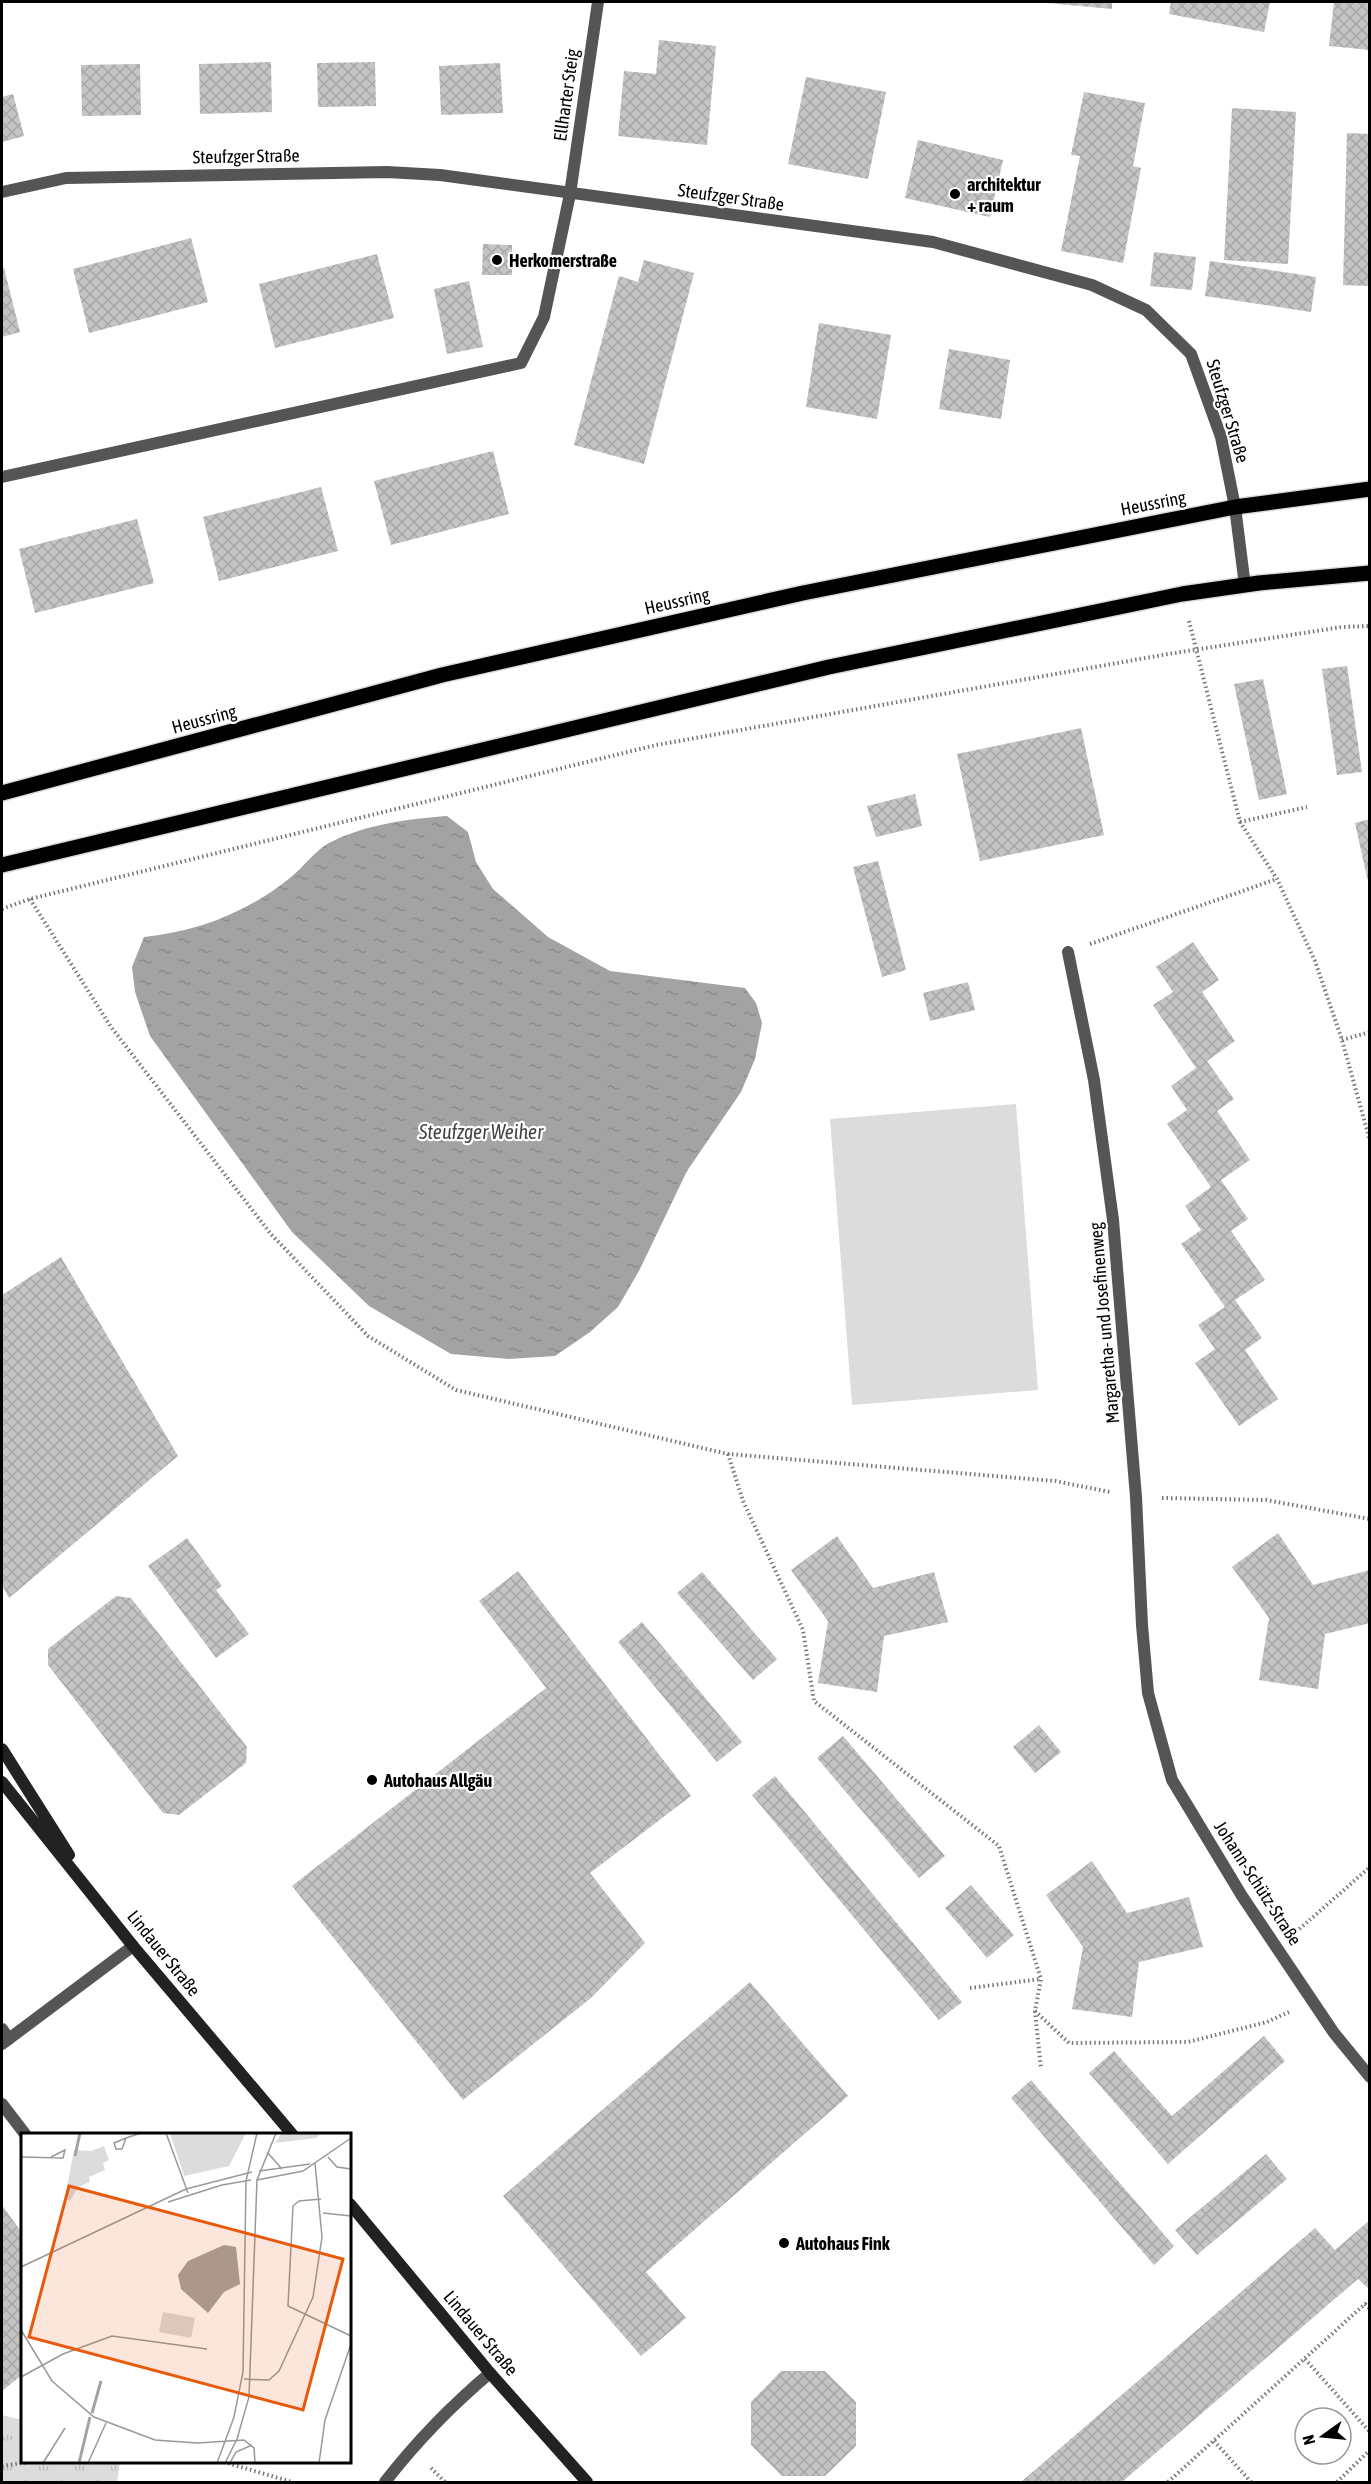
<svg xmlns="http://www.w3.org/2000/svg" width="1371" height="2484" viewBox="0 0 1371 2484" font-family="'Asap Condensed',sans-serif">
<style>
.grass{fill:url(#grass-tufts)}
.park{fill:#dcdcdc}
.water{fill:url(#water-ripples)}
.building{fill:url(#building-cross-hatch)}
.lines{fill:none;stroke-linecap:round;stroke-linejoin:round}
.primary-casing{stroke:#dbdbdb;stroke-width:18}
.path{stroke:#777;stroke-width:4;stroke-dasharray:1.5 3;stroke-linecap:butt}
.service{stroke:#555;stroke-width:12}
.minor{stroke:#555;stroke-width:12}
.secondary{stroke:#222;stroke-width:12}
.primary{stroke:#000;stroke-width:15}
.poi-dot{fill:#000;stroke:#fff;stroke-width:2}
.labels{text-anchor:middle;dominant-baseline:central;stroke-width:4.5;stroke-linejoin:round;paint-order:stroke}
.street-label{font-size:18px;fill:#000;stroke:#fff}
.poi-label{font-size:18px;font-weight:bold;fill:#000;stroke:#fff;text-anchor:start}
.water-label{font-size:20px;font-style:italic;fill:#444;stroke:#fff}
.inset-river{fill:none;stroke:#a3a3a3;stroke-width:3}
.inset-road{fill:none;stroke:#999;stroke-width:1.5}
.view{fill:#e8590c;fill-opacity:0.15;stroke:#e8590c;stroke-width:3}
.inset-edge{fill:none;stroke:#000;stroke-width:3}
</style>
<defs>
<pattern id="grass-tufts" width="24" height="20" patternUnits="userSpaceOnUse" patternTransform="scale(1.5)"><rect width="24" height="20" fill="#dcdcdc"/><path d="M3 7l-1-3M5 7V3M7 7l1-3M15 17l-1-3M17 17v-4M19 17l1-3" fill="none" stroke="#bbb"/></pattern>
<pattern id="water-ripples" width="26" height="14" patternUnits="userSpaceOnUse" patternTransform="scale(1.5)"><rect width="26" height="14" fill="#a3a3a3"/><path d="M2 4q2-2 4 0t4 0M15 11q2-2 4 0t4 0" fill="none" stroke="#8b8b8b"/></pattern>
<pattern id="building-cross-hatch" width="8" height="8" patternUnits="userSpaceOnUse" patternTransform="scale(1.5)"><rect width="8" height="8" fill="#c4c4c4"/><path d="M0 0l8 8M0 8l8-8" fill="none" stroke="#a7a7a7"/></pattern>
</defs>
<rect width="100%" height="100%" fill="#fff"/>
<path class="grass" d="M2 2415 22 2420V2462H120L117 2482H2Z"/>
<path class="park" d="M1016 1104 1038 1390 852 1405 830 1119Z"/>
<path class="water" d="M447 816 468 832 476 862 493 889 548 937 610 971 745 988 756 1003 762 1023 755 1059 741 1092 687 1171 639 1271 618 1307 590 1332 555 1356 509 1359 451 1354 369 1306 292 1232 150 1036 135 992 132 967 144 937C199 931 246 913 290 878 304 867 316 849 331 842 367 824 408 819 447 816Z"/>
<path class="building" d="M1037 2H1112V9Z
M1171 2H1270L1264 32 1169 14Z
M1334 2H1370V50L1329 46Z
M659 40 716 46 707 145 618 136 624 71 656 74Z
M271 62 272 112 200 114 199 64Z
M375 62 376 106 318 107 317 63Z
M500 63 503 113 441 115 439 66Z
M140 64 141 115 82 116 81 65Z
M806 77 886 92 868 179 788 164Z
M1084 92 1145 103 1133 166 1141 168 1123 263 1061 251 1080 156 1071 155Z
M13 94 24 136 2 142V97Z
M1232 108 1296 112 1288 264 1224 260Z
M1347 133 1370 134V286L1343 285Z
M918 140 1003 160 990 217 905 198Z
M191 238 208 302 89 333 73 269Z
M483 244 512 245V275H482Z
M1154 252 1196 257 1192 290 1150 286Z
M377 254 394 318 275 348 259 284Z
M644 260 694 273 644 464 574 445 619 276 638 282Z
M1210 261 1316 277 1311 312 1205 296Z
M2 268H4L20 332 2 337Z
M469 281 483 347 447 354 434 289Z
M819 323 891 335 877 419 806 407Z
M949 349 1010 360 1001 419 939 409Z
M493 451 509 514 391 545 374 481Z
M321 487 338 551 219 581 203 517Z
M137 519 154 583 35 613 19 549Z
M1347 666 1362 772 1337 775 1322 669Z
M1263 679 1287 794 1259 800 1234 684Z
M1081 728 1104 835 980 861 957 754Z
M915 794 922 826 876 837 867 806Z
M1370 819V886H1369L1355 823Z
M878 861 906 970 882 977 853 867Z
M1193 942 1219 980 1202 992 1235 1041 1207 1061 1234 1099 1217 1111 1250 1160 1221 1180 1248 1219 1231 1231 1265 1280 1235 1300 1262 1338 1245 1350 1278 1399 1239 1426 1195 1363 1215 1349 1198 1325 1225 1307 1181 1244 1201 1230 1185 1206 1211 1187 1167 1124 1187 1110 1171 1086 1196 1068 1153 1005 1173 992 1156 967Z
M968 982 975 1010 930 1021 923 993Z
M61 1257 178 1456 9 1598 2 1585V1295Z
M1278 1533 1313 1585 1370 1570V1623L1325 1634 1318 1689 1259 1680 1269 1618 1232 1567Z
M837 1536 873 1588 934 1572 948 1622 884 1636 877 1692 818 1683 828 1621 791 1570Z
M187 1538 222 1586 216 1590 249 1634 216 1658 148 1566Z
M518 1571 691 1796 590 1873 645 1943 591 1998 463 2100 292 1886 546 1688 479 1601Z
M702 1572 777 1659 753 1680 677 1593Z
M116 1596 131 1598 247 1747 246 1763 179 1815 163 1813 48 1665V1649Z
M642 1622 742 1742 717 1762 618 1642Z
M1039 1725 1061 1752 1035 1773 1013 1747Z
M843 1736 945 1856 919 1878 817 1758Z
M775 1776 962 2002 939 2020 752 1795Z
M1092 1861 1127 1913 1189 1897 1203 1947 1139 1962 1132 2017 1072 2009 1083 1947 1046 1895Z
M971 1885 1014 1935 987 1958 945 1908Z
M750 1982 848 2096 646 2272 686 2318 641 2356 503 2196Z
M1264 2036 1285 2061 1168 2164 1089 2073 1114 2051 1172 2116Z
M1031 2080 1174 2246 1154 2265 1011 2098Z
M1266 2154 1287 2179 1197 2255 1175 2230Z
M2 2205 22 2233V2375L2 2391Z
M1370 2220V2290L1358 2279 1122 2482H1021L1315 2228 1335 2250Z
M781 2371H825L856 2402V2446L825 2476H782L751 2445V2402Z"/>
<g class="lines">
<defs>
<path id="primary" d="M2 793 442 675 803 593 1235 507 1370 489
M2 865 829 667 1182 594 1259 583 1370 573"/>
</defs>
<use href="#primary" class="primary-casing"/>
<path class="path" d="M1189 621 1240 822 1277 879 1315 961 1342 1040 1370 1141
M1240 822 1307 807
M30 899 111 1027 270 1233 368 1336 456 1390 728 1454 1055 1481 1110 1492
M2 909 30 899 656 745 1168 654 1342 627 1370 626
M1090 944 1277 879
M1342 1040 1370 1032
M728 1454 743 1501 803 1630 814 1701 999 1846 1041 1979 1035 2011 1069 2043 1188 2042 1267 2022 1289 2012
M1162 1498 1266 1500 1370 1519
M1296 1932 1370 1867
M970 1988 1041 1979
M1035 2011 1041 2069
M1305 2359 1370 2432
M1214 2441 1251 2482
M224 2462 292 2482
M2 2466 29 2462
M431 2468 445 2482
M1168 2482 1365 2304 1370 2309
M1337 2482 1370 2450"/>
<path class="service" d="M2 2029 9 2039
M2 2044 133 1946
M2 2104 25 2134
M385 2482C416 2442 451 2406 490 2373"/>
<path class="minor" d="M2 192 66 178 387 172 440 175 933 242 1092 285 1146 310 1191 354 1221 437 1235 507 1245 586
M2 477 521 363 544 317 570 194 598 2
M1068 952 1094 1080 1113 1220 1136 1497 1142 1625 1148 1693 1172 1780 1242 1896 1334 2033 1370 2077"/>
<path class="secondary" d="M2 1749 69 1855
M2 1782 133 1946 292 2134
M350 2204 490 2373 587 2482"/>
<use href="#primary" class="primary"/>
</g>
<g class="poi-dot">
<circle cx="955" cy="194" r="6"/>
<circle cx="497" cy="260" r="6"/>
<circle cx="372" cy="1780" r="6"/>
<circle cx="784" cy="2243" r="6"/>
</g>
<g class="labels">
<g class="street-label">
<text transform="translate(566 95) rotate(-82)">Ellharter Steig</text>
<text transform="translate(246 156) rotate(-1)">Steufzger Straße</text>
<text transform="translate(731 197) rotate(8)">Steufzger Straße</text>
<text transform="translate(1228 411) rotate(73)">Steufzger Straße</text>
<text transform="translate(1153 503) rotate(-11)">Heussring</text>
<text transform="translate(677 601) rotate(-13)">Heussring</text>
<text transform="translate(204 719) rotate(-15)">Heussring</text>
<text transform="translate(1104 1323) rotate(-95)">Margaretha- und Josefinenweg</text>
<text transform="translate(1258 1883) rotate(57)">Johann-Schütz-Straße</text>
<text transform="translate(164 1953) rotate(51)">Lindauer Straße</text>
<text transform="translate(481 2333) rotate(50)">Lindauer Straße</text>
</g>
<g class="poi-label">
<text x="967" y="184">architektur<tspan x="967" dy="21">+ raum</tspan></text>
<text x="509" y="260">Herkomerstraße</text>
<text x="384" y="1780">Autohaus Allgäu</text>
<text x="796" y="2243">Autohaus Fink</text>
</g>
<g class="water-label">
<text x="481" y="1131">Steufzger Weiher</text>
</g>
</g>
<g transform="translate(21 2133)">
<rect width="330" height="330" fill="#fff"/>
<path d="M149 0H225L208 33 163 43ZM261 0H300L295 5 254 10ZM83 13 88 27 82 30 84 37 68 44 69 49 57 54 49 68 44 65 53 17 70 18Z" fill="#dcdcdc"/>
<path d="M142 179 174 185 170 205 138 199Z" fill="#dcdcdc"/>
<path d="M203 112 215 114 219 151 203 159 187 180 160 156 157 142 167 128Z" fill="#a3a3a3"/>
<path class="inset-river" d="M54 23 59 0M71 280 80 248M58 330 69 284"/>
<path class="inset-road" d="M145 0 167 60M105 5 101 16H95L93 10 105 5 120 0M246 19 261 36M0 24 42 25 44 17 30 24M307 24 316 34 330 36M238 38 289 31M236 47 282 38 330 5M300 66 278 68 272 73 267 173 330 203M147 69 201 52 230 47M302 80 330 83M0 134 165 56 231 39M0 197 31 248 73 284 134 307 176 310 223 307 233 315 234 330M0 244 42 221 91 203 186 216M223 246 248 247 258 238 292 164 301 104 294 30M22 330 44 295M67 330 85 290M196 330 213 284 222 239 225 48 236 0M204 330 216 306 228 264 236 47 255 0M209 330 215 319 231 312M298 330 304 287 330 211"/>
<path class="view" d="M48 53 322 126 282 277 8 204Z"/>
<rect width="330" height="330" class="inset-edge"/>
</g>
<rect width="1371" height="2484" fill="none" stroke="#000000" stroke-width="6"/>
<g transform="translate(1323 2436) rotate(255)"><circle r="28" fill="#ffffff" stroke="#999999" stroke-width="1.5"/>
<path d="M0-4.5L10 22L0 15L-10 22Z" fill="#000000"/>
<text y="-9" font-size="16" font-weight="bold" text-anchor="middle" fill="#000000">N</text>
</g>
</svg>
